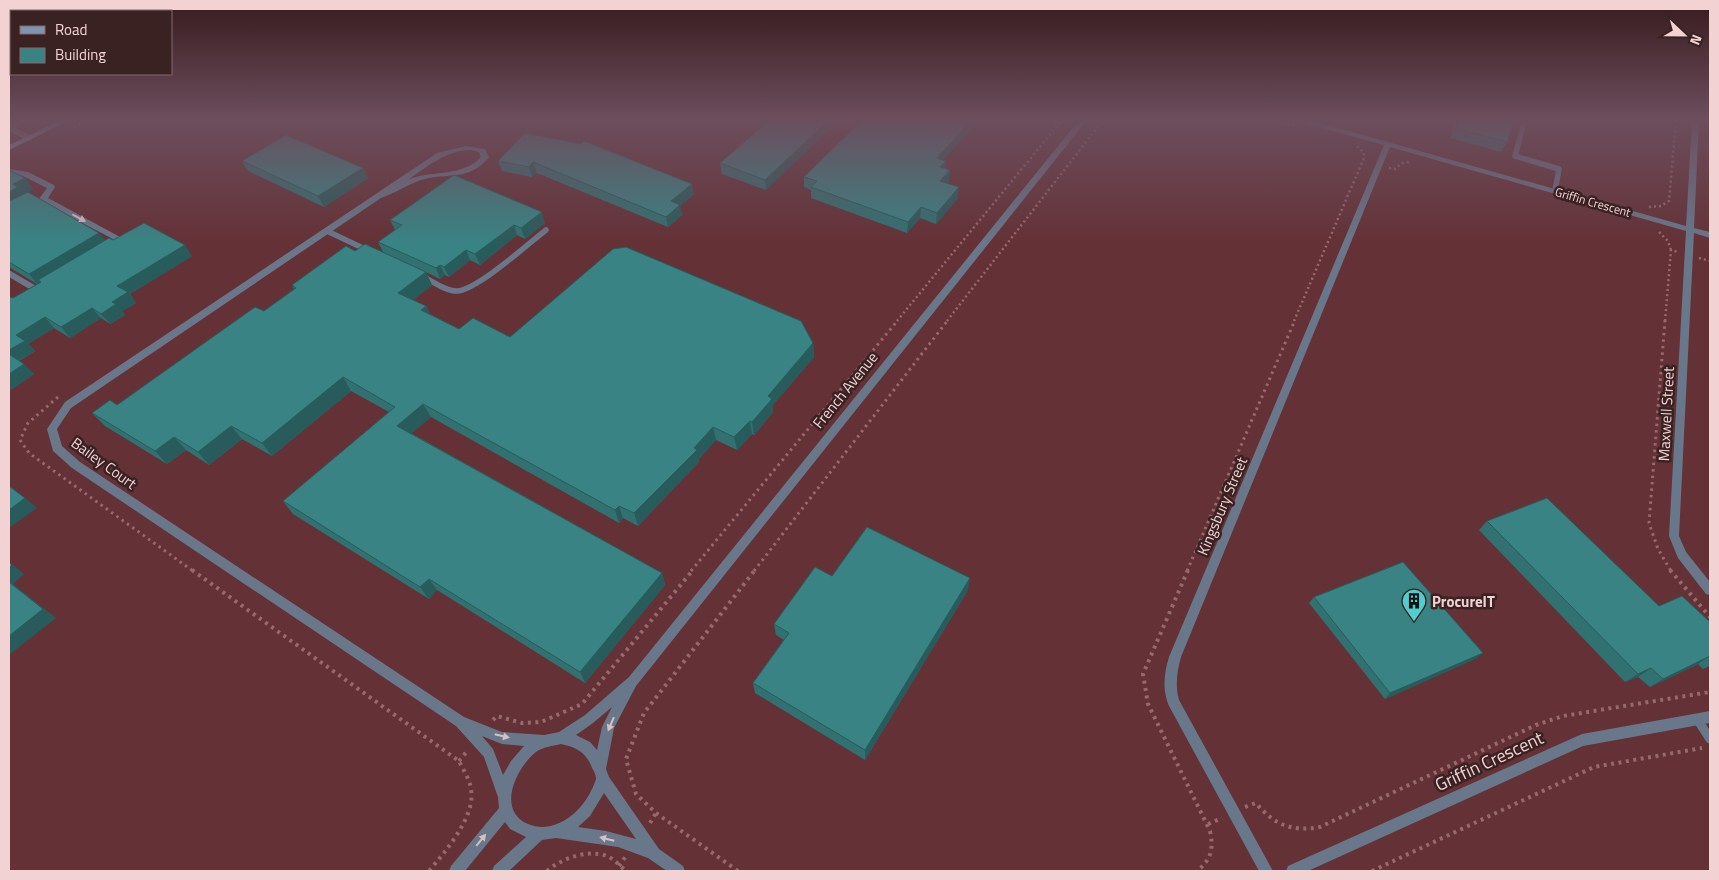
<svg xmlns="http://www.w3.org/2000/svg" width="1719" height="880" viewBox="0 0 1719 880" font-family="'Titillium Web',sans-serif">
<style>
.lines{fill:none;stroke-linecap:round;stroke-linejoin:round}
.path-far2{stroke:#96696d;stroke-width:2.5;stroke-dasharray:2 3;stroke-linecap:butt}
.path-far1{stroke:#96696d;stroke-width:3;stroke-dasharray:2.5 4;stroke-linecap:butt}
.path{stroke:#96696d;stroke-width:4;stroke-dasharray:3 4.5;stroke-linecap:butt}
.lane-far1{stroke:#69778a;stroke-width:5.5}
.lane{stroke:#69778a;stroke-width:9}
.street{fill:#69778a;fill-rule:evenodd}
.secondary{fill:#7e94b0;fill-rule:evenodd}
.wall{fill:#317172}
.shaded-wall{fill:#285c5c}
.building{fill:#398384;stroke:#285c5c}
.oneway{fill:#d7c0c4}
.labels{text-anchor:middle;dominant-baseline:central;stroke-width:5;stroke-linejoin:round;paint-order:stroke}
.far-street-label{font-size:12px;fill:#f3d2d3;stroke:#3a2223}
.street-label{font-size:15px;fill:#f3d2d3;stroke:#3a2223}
.poi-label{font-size:15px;font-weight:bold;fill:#f3d2d3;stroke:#3a2223;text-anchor:start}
.near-street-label{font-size:18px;fill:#f3d2d3;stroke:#3a2223}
</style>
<rect width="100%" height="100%" fill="#643136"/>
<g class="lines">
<path class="path-far2" d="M1273 120 1294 126
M74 127 88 120
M1389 168 1395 169 1402 163 1411 162
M1649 207 1661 206 1669 201 1676 120
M1659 232 1668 241 1671 250
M1699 258 1710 261
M897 321 1062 120
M947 321 1103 120
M1294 321 1364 158V153L1357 146
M1665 321 1671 250 1678 252"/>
<path class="path-far1" d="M1665 320 1649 523 1658 549 1671 571
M58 397 28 423 20 440 29 453 193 571
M691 571 898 320
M754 571 948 320
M1187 571 1295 320"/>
<path class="path" d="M192 570 459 761C463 770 470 779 471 790 476 816 445 852 429 871
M1188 570 1143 674 1148 704 1210 831C1214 849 1211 860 1197 871
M1670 570 1710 617
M493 720 497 716 522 723 541 722 582 704 693 570
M459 761 468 750
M1245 807 1256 803C1274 825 1292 832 1320 827L1536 725 1563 716 1710 692
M650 823 656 813
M1208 824 1222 818
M619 866 626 856
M547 871C562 858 588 849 607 856 614 859 620 866 626 871
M738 871 656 813 636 794 626 759 644 713 755 570
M1372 871 1594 767 1702 748"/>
<path class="lane-far1" d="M23 120 9 128 29 138
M1524 122 1515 156 1559 169 1555 191
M327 231 367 250
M422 276C432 281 445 291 457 291 477 290 528 244 546 230"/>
<path class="lane" d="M1697 719 1710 739"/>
<path class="street" d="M1079 120H1087L636 686 614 728 606 769 609 777 659 849 683 866 685 871H667L648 858 618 847 556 838 542 840 509 871H492L494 866 526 837 510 829 505 822 465 871H449L451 866 499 808 498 797 484 757 456 726 72 468 53 451 47 429 65 402 437 153 466 146 485 149 489 157C469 182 447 172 421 180 407 185 395 193 381 198L71 408 57 429 62 446 80 462 464 717 502 732 544 735 559 732 585 715 629 677ZM471 150 479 152 481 157C462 177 435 170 409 179 428 166 447 150 471 150ZM612 707 602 727 597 750 590 742 576 735 593 723ZM482 736 502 744 524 746 511 761 503 775 493 749ZM561 744C576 747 587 753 592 768 594 771 596 775 596 779 595 783 592 789 590 793 579 814 553 835 528 824 496 810 516 768 536 752 543 747 552 746 561 744ZM604 793 636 839 606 831 578 827 590 816Z
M1300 120H1310L1686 226 1692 120H1699L1694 228 1710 232V238L1694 233 1679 536 1686 552 1710 582V595L1706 594 1678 558 1669 536 1686 231 1390 147 1181 657C1177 672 1175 685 1179 700L1273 871H1259L1169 706C1162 690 1164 673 1169 657L1384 145 1300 122Z
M9 169 28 172 54 185 55 187 48 198 122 238 113 250H107L106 248 113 239 40 201 39 199 47 188 23 176 9 173Z
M9 270 38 287 44 284 48 287 38 294 9 277Z
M1710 711V723L1583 746 1308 871H1286L1288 866 1582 734Z"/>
<path class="secondary" d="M61 120H70L9 150V145Z"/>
</g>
<path class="wall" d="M770 120 766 190 722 174 720 163Z
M862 120H980L943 160 946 161 945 169 949 181 947 183 958 198 936 224 920 218 907 233 811 198V190L804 187V177Z
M1457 120H1514L1507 142 1501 152 1450 138Z
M525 133 694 194 680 206 682 215 668 227 537 173 532 177 502 171 498 161Z
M242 161 368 178 324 207 248 171Z
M9 170 25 178 33 189 24 194 106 241 113 240 192 256 130 294 136 303 122 311 125 315 110 324 101 318 70 338 54 328 28 344 35 351 19 361 34 374 9 391V297L13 298 37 284 9 267Z
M390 220 545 223 525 239 517 235 480 265 470 260 449 277 445 275 440 279 426 272 432 285 413 300 426 306 430 314 459 329 510 337 813 343 814 357 773 405V412L754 435 752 434 737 450 716 440 699 459V462L638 526 623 518 619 523 431 417 411 433 662 573 665 585 585 683 437 590 429 599 293 514 283 501 389 412 351 391 272 456 242 439 209 465 186 450 167 464 105 426 92 413 117 405 264 311 294 289 292 285 355 251 383 252 378 242 395 230Z
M1487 521 1659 606 1710 622V666L1703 669 1698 664 1650 687 1638 677 1625 682 1479 530Z
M832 576 968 590 865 760 755 693 753 683 784 640 776 635 774 624Z
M1314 597 1477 658 1385 699 1309 603Z"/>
<path class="shaded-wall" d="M829 120H840L766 190 765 180Z
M972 120H980L936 168 937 158Z
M946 161 945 171 940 167Z
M533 162 537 173 532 177 529 167Z
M363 168 368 178 324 207 318 196Z
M950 170 949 181 939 192 940 181Z
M25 178 33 189 24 194 9 208V192L13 184Z
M692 184 694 194 680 206 682 215 668 227 666 217 671 201Z
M959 187 958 198 936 224 937 213Z
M921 207 920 218 907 233 908 222Z
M542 212 545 223 525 239 521 228Z
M514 225 517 235 480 265 475 254Z
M99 233 108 243 38 280 41 283 38 285 29 274Z
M185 245 192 256 130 294 136 303 122 311 125 315 110 324 101 314 112 302 117 286Z
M466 250 470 260 449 277 444 267Z
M440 265 445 275 440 279 436 268Z
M426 272 432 285 405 307 398 293Z
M426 306 433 320 421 310Z
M92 308 101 318 70 338 61 327Z
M45 317 54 328 28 344 35 351 16 362 9 355V350L16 335Z
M813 343 814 357 773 405V412L754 435 752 422 768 396Z
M24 364 34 374 9 391V374Z
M343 377 351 391 272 456 262 443Z
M423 404 431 417 405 439 397 426Z
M750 421 752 434 737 450 734 437Z
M231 426 242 439 209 465 198 452Z
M713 427 716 440 699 459V462L638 526 634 513Z
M174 437 186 450 167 464 155 451Z
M25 498 37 508 9 528V510Z
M619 506 623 518 619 523 615 510Z
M9 562 24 574 13 584 56 618 9 655Z
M662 573 665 585 585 683 580 672Z
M970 578 968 590 865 760V750Z
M429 579 437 590 429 599 420 587Z
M1483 653 1477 658 1385 699 1390 693Z
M1710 656 1698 664 1650 687 1663 679Z
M1651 668 1638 677 1625 682 1638 674Z"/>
<path class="building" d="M770 120H829L765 180 720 163Z
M862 120H972L937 158 946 161 940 167 950 170 940 181 959 187 937 213 921 207 908 222 811 187 817 181 804 177Z
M1459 120H1514L1507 142 1456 128Z
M525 133 581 144 584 141 692 184 671 201 680 205 666 217 533 162 529 167 498 161Z
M286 135 363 168 318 196 242 161Z
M9 170 25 178 13 184 18 187 9 192Z
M454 175 542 212 521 228 514 225 475 254 466 250 444 267 440 265 436 268 378 242 402 225 390 220Z
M28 192 99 233 29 274 9 262V201Z
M144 223 185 245 117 286 128 292 112 302 116 304 101 314 92 308 61 327 45 317 16 335 25 341 9 350V297H10L13 298 41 282 38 280 109 238 113 240Z
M365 244 426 272 398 293 426 306 421 310 459 329 473 318 510 337 613 249 626 247 801 321 813 343 768 396 772 399 752 422 750 421 734 437 713 427 694 448 697 450 634 513 619 506 615 510 423 404 397 426 662 573 580 672 429 579 420 587 283 501 395 407 343 377 262 443 231 426 198 452 174 437 155 451 92 413 110 400 117 405 255 307 264 311 296 288 292 285 346 246 355 251Z
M9 354 24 364 9 374Z
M9 486 25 498 9 510Z
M1547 498 1659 606 1682 596 1710 622V656L1663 679 1651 668 1638 674 1487 521Z
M867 527 970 578 865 750 753 683 789 633 774 624 815 567 832 576Z
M9 562 12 565 9 568Z
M1403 562 1483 653 1390 693 1314 597Z
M9 582 43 609 9 636Z"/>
<defs><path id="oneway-solid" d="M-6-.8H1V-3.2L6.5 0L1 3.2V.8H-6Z" transform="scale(1.25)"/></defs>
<g class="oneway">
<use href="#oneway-solid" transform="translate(79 218) rotate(28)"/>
<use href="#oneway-solid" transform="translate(611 724) rotate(113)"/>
<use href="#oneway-solid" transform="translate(502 736) rotate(13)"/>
<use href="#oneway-solid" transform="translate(607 839) rotate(-166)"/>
<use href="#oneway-solid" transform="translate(481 840) rotate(-51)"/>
</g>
<linearGradient id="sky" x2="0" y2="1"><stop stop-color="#371b1e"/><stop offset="0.49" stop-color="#6c4e5d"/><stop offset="1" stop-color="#6c4e5d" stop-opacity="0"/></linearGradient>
<rect width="1719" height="243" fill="url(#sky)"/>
<defs>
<symbol id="building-pin" viewBox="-11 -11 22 30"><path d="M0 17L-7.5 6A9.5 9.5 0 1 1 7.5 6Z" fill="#52cdce" stroke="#3a2223"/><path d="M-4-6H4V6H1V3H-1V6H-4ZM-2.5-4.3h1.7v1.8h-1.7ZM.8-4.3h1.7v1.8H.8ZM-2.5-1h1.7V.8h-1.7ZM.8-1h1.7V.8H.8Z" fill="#111"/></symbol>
</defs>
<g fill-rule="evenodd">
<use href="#building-pin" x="1400" y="587" width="28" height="38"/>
</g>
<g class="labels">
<g class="far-street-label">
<text transform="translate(1593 202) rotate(16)">Griffin Crescent</text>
</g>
<g class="street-label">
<text transform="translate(845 390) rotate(-51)">French Avenue</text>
<text transform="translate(1666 414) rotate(-87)">Maxwell Street</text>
<text transform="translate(104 463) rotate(36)">Bailey Court</text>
<text transform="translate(1222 506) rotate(-67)">Kingsbury Street</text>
</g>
<g class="poi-label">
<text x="1432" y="601">ProcureIT</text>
</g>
<g class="near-street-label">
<text transform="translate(1489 761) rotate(-25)">Griffin Crescent</text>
</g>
</g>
<rect width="1719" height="880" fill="none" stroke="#f3d2d3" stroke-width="20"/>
<rect x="10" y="10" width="162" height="65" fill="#3a2223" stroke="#846869"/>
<rect x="20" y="26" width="25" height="8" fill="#7e94b0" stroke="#846869"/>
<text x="55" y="35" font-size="15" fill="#f3d2d3">Road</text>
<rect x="20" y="48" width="25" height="15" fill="#398384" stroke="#846869"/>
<text x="55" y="60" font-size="15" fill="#f3d2d3">Building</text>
<g transform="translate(1684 35) rotate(112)" stroke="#3a2223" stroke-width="4" paint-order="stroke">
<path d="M0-4L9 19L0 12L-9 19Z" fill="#f3d2d3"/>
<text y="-8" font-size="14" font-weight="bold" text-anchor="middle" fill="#f3d2d3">N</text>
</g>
</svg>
